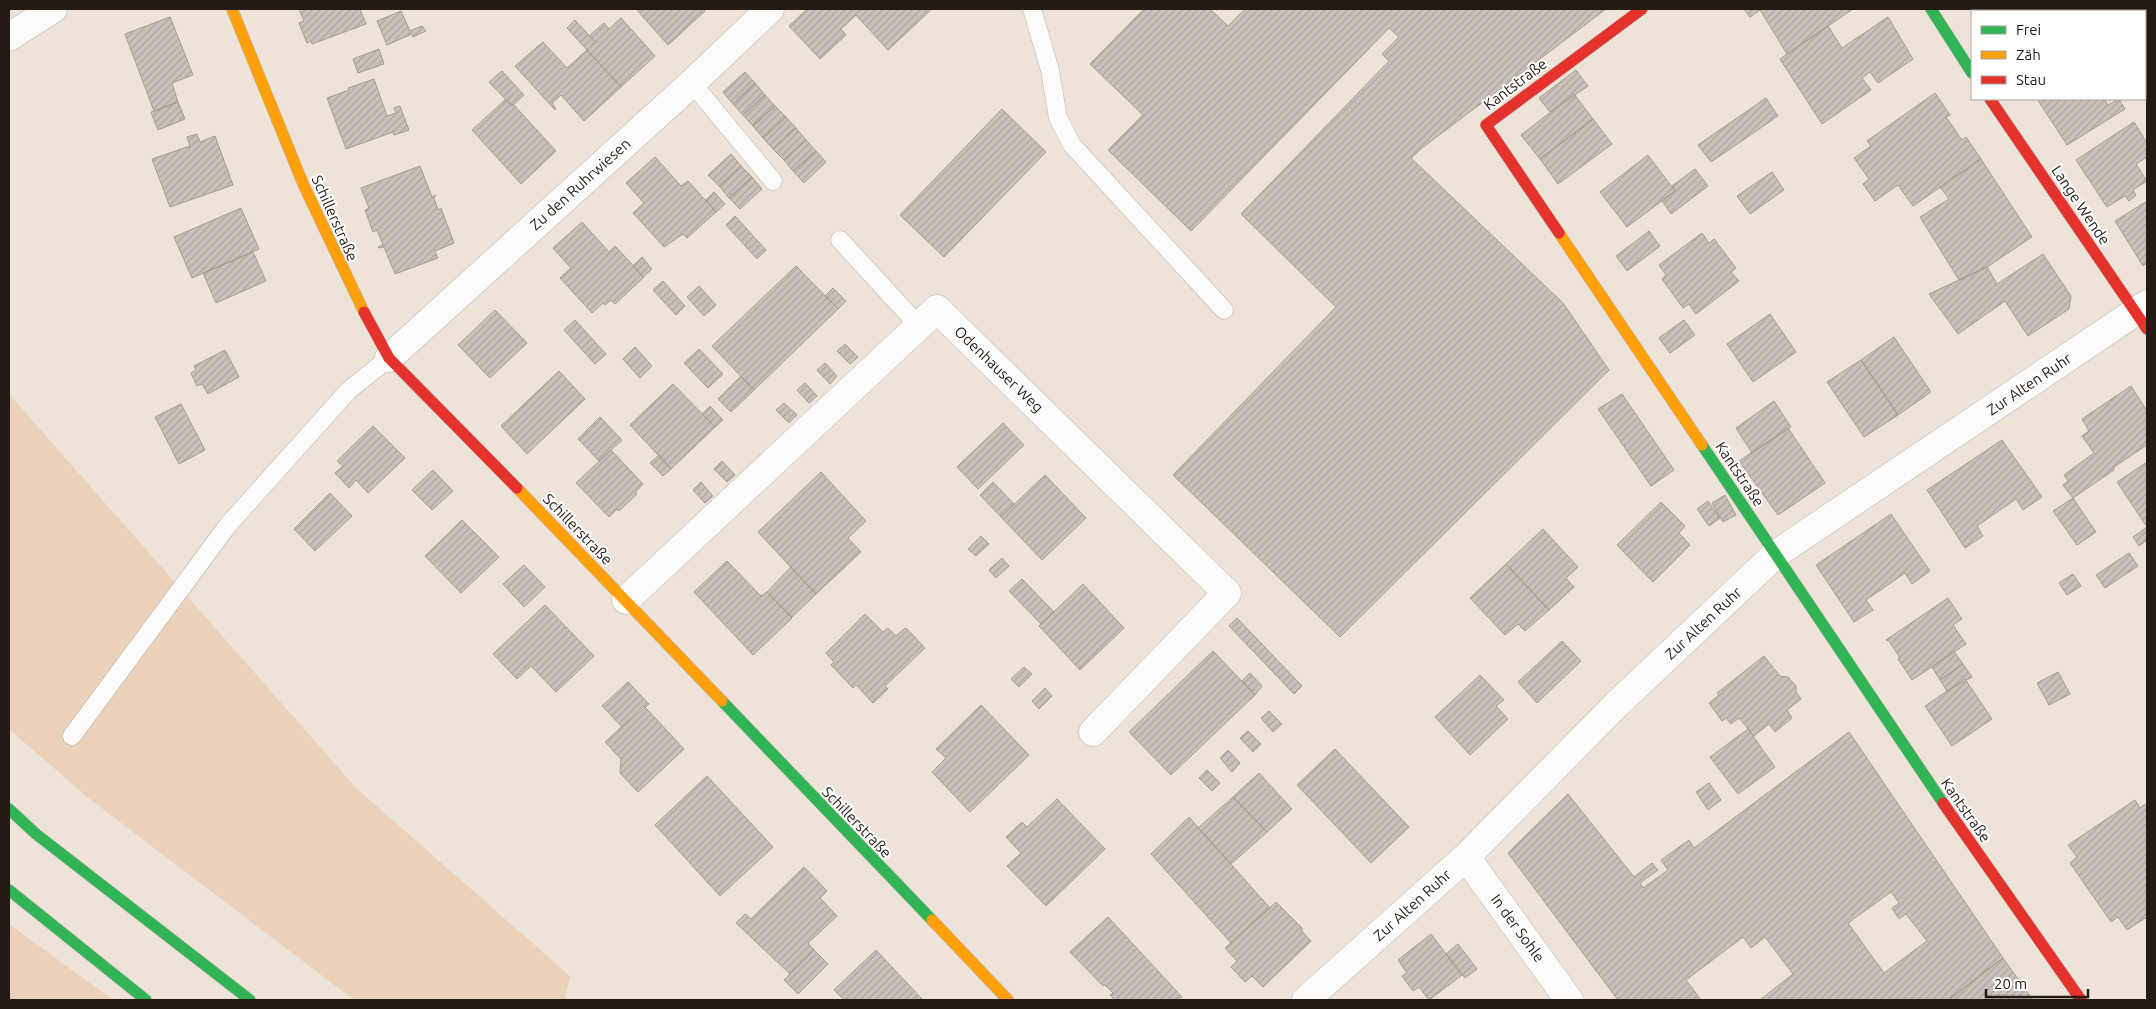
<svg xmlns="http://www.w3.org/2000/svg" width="2156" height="1009" viewBox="0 0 2156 1009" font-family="Ubuntu,sans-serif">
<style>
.grass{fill:#ebd1ba}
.building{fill:url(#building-hatch);stroke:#a49c93;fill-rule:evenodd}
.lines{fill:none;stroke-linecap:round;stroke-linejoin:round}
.lane-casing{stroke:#bbb2aa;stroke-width:19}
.street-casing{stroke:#bbb2aa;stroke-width:29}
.fast-casing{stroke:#bbb2aa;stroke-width:12}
.slow-casing{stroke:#bbb2aa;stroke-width:12}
.jam-casing{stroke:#bbb2aa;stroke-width:12}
.lane{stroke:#fcfbf9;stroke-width:18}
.street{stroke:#fcfbf9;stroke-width:28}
.fast{stroke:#30b455;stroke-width:11}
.slow{stroke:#ff9f0a;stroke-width:11}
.jam{stroke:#e5322d;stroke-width:11}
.labels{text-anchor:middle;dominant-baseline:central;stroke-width:4;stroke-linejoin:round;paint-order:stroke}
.street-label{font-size:15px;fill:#221a13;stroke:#fff}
</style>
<defs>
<pattern id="building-hatch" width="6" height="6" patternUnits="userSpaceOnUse" patternTransform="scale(1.25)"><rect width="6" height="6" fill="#cac1b9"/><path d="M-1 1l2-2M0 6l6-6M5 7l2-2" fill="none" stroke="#ada59e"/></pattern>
</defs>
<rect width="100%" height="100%" fill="#eee3d8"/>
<path class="grass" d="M9 394 357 789 570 976 565 1000H354L87 797 9 729Z
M9 924 113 1000H9Z"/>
<path class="building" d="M299 9H360L366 24 312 44 311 41 307 43 299 23 304 21Z
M636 9H703L705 11 668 45Z
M807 9H932L888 50 856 15 841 29 846 35 820 59 789 26Z
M1144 9H1210L1228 26 1245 9H1606L1422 148 1411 158 1563 303 1609 370 1340 637 1173 475 1336 307 1241 214 1389 61 1382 54 1399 37 1389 28 1191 231 1108 150 1143 115 1090 64Z
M1744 9H1853L1787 54 1760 10 1750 17Z
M2009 9H2033L2035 11H2005Z
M2033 9H2058L2054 11H2035Z
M401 11 410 31 422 26 426 31 413 37 412 34 387 45 377 21Z
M170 17 193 75 172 83 178 102 154 111 125 34Z
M1888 17 1913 59 1878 83 1870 72 1862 78 1871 90 1822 124 1780 59 1828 26 1842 48Z
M621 18 655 56 621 87 587 50 595 42 589 36 604 23 609 29Z
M575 20 595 42 587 50 567 28Z
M543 42 567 68 587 50 621 87 584 121 561 95 552 103 556 109 555 110 515 66Z
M379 49 384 64 358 73 353 59Z
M1576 70 1588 86 1550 112 1539 98Z
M502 71 524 95 512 106 489 82Z
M745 72 755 83 733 104 723 92Z
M374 79 387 116 396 113 394 108 400 106 409 130 394 135 393 132 346 149 327 98 349 90 348 88Z
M755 83 765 95 743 115 733 104Z
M1935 93 1950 115 1946 117 1962 140 1966 137 1981 159 1913 206 1898 185 1875 201 1863 184 1869 179 1854 158 1871 146 1867 141Z
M1574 94 1593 119 1540 159 1521 135Z
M765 95 775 106 753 126 743 115Z
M1766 98 1778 116 1711 162 1698 145Z
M506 99 512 106 513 104 556 151 521 184 472 130Z
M2037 99H2104L2108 105 2119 99 2125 109 2067 145Z
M178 102 185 119 158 130 151 112Z
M775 106 786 117 763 138 753 126Z
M1002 109 1046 152 944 257 900 215Z
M786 117 796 128 773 149 763 138Z
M1593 119 1612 144 1558 184 1540 159Z
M2134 122 2147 143V157L2136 164 2147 181 2133 190 2136 195 2129 201 2125 196 2107 207 2076 160Z
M796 128 806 140 784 160 773 149Z
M197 134 200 142 215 136 233 185 170 207 152 159 190 146 187 137Z
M806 140 816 151 793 171 784 160Z
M816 151 826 162 804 183 793 171Z
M731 154 741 166 719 186 708 175Z
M1648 155 1675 191 1627 227 1600 192Z
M655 157 681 186 688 181 716 212 687 238 683 234 664 247 633 213 644 203 626 183Z
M1981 159 2032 237 1987 267 1959 280 1920 217 1949 199 1940 187Z
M420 166 432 197 436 195 434 198 438 210 441 208 454 243 435 251 438 258 395 274 384 247 379 248 378 247 383 245 377 230 373 232 365 210 369 208 361 188Z
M741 166 752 177 729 198 719 186Z
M1695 169 1708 186 1671 214 1662 201 1675 191 1672 186Z
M1772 172 1784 190 1750 214 1737 196Z
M752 177 762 189 740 209 729 198Z
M714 192 725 204 716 212 706 200Z
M2147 201V263L2143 266 2115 221Z
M241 208 259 249 192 278 174 237Z
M735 216 766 250 757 259 726 225Z
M582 222 609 252 615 246 644 277 615 304 611 300 605 305 603 303 592 313 560 278 571 268 553 248Z
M1649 231 1660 246 1627 271 1616 256Z
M1702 233 1709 243 1714 239 1736 268 1731 272 1739 281 1696 314 1689 304 1683 308 1662 279 1666 275 1659 265Z
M253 252 266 281 216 303 203 273Z
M2043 254 2071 296 2069 309 2028 336 2005 301 1958 334 1929 294 1987 267 1997 284Z
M642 257 652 269 643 277 633 266Z
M796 266 838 309 754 390 712 346Z
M663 281 685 306 676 315 653 290Z
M699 286 716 305 704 316 687 297Z
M833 288 846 301 838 309 825 296Z
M495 310 527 343 490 378 458 345Z
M1770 314 1796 352 1753 382 1727 344Z
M575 320 606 354 595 364 564 330Z
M1684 320 1695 335 1670 353 1659 338Z
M1894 337 1931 392 1898 415 1861 360Z
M845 344 858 357 850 364 837 351Z
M635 347 652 366 640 378 623 359Z
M699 349 723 374 708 388 684 363Z
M225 350 239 377 208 394 202 384 197 386 191 373 196 370 194 366Z
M1861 360 1898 415 1864 437 1827 382Z
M825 363 837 376 830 384 817 370Z
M559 371 585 399 527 454 501 426Z
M741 376 754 390 731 412 718 399Z
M805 383 817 396 809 403 797 390Z
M673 384 715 427 671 469 630 425Z
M2131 386 2147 411V445L2114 467V470L2073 498 2063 485 2068 481 2064 475 2094 453 2082 436 2089 431 2082 419Z
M1622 394 1674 470 1651 486 1598 409Z
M1774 401 1791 427 1752 453 1736 428Z
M784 403 797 415 789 423 776 410Z
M181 404 205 450 179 464 155 417Z
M710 406 723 420 715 427 702 414Z
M600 417 622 440 599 461 578 439Z
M1003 423 1024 445 978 489 957 467Z
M373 426 405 458 368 493 356 480 349 488 335 473 343 466 337 461Z
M1788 428 1825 483 1778 515 1739 461Z
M2002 440 2042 497 2023 510 2016 499 1977 526 1983 536 1965 548 1927 490Z
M611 450 643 484 635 493 637 494 619 511 617 509 609 517 576 483Z
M659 455 671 469 663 476 650 463Z
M722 461 735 475 727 482 714 469Z
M2147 462V540L2139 546 2133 537 2147 527 2117 482Z
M433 470 453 491 432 510 412 490Z
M821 472 866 521 848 538 861 552 816 594 758 532Z
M1045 475 1086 518 1042 560 1001 517Z
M701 482 713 496 705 503 693 490Z
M993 482 1014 504 1001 517 980 495Z
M330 493 352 516 315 551 294 529Z
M1725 495 1736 515 1723 522 1712 503Z
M2073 498 2096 532 2077 545 2053 511Z
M1708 501 1720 518 1709 526 1697 509Z
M1661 502 1685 526 1679 533 1690 545 1653 582 1617 545Z
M1891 514 1930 571 1912 584 1905 573 1866 600 1873 610 1854 622 1816 565Z
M462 520 499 557 461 593 425 556Z
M1543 529 1578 567 1566 578 1574 587 1549 610 1506 564Z
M981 536 989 544 976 556 968 549Z
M2129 553 2138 566 2105 588 2096 575Z
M1002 558 1009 566 996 578 989 570Z
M727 561 761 596 767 592 792 618 753 655 694 592Z
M1506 564 1549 610 1525 631 1518 624 1505 635 1470 598Z
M524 565 545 587 524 607 503 584Z
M791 567 816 594 792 617 767 592Z
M2073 574 2081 586 2067 595 2059 583Z
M1022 579 1054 612 1041 624 1009 591Z
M1083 584 1124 628 1080 670 1039 626Z
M1948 598 1962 619 1953 625 1966 644 1912 680 1898 659 1900 658 1889 641 1886 640Z
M545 605 594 656 556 692 531 666 517 679 493 654Z
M865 614 883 632 888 628 896 636 905 628 908 630 925 648 885 686 888 689 873 703 856 685 853 688 831 665 834 662 826 653Z
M1237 618 1302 686 1294 694 1229 626Z
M1562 641 1581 661 1537 703 1518 682Z
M1213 651 1255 695 1171 775 1129 732Z
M1954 651 1963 664 1940 680 1932 667Z
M1764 656 1780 676 1788 677 1796 686V692L1801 699 1787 710 1792 718 1775 732 1769 724 1754 736 1739 718 1731 724 1726 718 1722 721 1709 703 1719 695 1717 693Z
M1963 664 1972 677 1947 691 1940 680Z
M1024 667 1032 674 1019 687 1011 679Z
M2058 672 2070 694 2049 705 2037 683Z
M1250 673 1262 686 1255 695 1242 681Z
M1480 675 1504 700 1496 706 1508 719 1470 755 1435 717Z
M1965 679 1992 719 1952 746 1925 706Z
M628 682 649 704 622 727 602 706Z
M1045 688 1052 696 1039 709 1032 701Z
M981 705 1029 755 970 812 932 772 946 758 936 749Z
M644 706 684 749 638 792 620 773 621 759 605 742Z
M1269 711 1282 724 1273 732 1261 718Z
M1748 729 1775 767 1738 794 1710 757Z
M1248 731 1261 744 1253 752 1240 738Z
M1849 732 2003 958 1948 1000H1760L1793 974 1765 937 1751 948 1743 937 1686 980 1701 1000H1618L1508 853 1568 794 1634 877 1652 863 1658 870 1640 883 1643 888 1668 870 1661 860 1689 840 1694 848ZM1891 892 1899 903 1892 908 1899 919 1906 914 1927 941 1884 973 1848 923Z
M1335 749 1409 827 1371 863 1297 785Z
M1228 750 1240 763 1232 772 1220 758Z
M1207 770 1220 783 1212 791 1199 778Z
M1259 773 1292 809 1267 832 1233 797Z
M707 776 773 847 720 896 655 825Z
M1709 783 1721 800 1708 810 1696 792Z
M1233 797 1267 832 1231 864 1198 828Z
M1057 799 1105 849 1046 906 1007 866 1021 853 1006 837 1022 822 1027 827Z
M2135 800 2140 808 2147 803V917L2127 930 2118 917 2111 922 2070 863 2077 857 2068 845Z
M1189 817 1270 908 1231 943 1151 854Z
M804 867 827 891 820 898 837 916 808 943 814 950 790 974 736 923 745 914 751 919Z
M1276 902 1303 929 1301 930 1311 941 1263 987 1252 976 1245 982 1231 967 1237 961 1225 948Z
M1108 917 1182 997 1178 1000H1115L1110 995 1113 993 1105 985 1103 986 1070 952Z
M1431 934 1462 975 1429 1000 1419 987 1413 991 1402 976 1407 973 1398 960Z
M1458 944 1477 969 1465 978 1446 954Z
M814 950 828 964 798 994 784 980Z
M876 950 923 1000H844L834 990Z
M2003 958 2033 1000H1953L1951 998Z"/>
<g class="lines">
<defs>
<path id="lane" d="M1032 9 1050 70 1058 118 1072 145 1224 310
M692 83 773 181
M840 240 919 326
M72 736 228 525 349 390 389 358"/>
<path id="street" d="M9 37 53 9
M389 358 692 83 770 9
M626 600 937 309 1227 593 1093 732
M1466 857 1569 1000
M1306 1000 1466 857 1617 704 1776 554 2147 304"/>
<path id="fast" d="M1931 9 1972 73
M1702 445 1943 803
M722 701 932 920
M9 809 36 834 250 1000
M9 890 146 1000"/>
<path id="slow" d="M232 9 304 186 364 312
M1559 233 1702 445
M517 488 722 701
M932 920 1008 1000"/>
<path id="jam" d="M1990 99 2147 329
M1559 233 1486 125 1642 9
M364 312 389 358 517 488
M1943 803 2081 1000"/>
</defs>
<use href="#lane" class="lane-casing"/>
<use href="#street" class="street-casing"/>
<use href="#fast" class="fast-casing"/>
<use href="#slow" class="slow-casing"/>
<use href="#jam" class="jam-casing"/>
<use href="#lane" class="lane"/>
<use href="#street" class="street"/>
<use href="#fast" class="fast"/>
<use href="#slow" class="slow"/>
<use href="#jam" class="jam"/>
</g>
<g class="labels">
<g class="street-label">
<text transform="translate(1515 84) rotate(-37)">Kantstraße</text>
<text transform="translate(580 184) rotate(-42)">Zu den Ruhrwiesen</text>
<text transform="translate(2081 205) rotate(56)">Lange Wende</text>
<text transform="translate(335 218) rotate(66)">Schillerstraße</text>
<text transform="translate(999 369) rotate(44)">Odenhauser Weg</text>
<text transform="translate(2029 384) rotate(-34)">Zur Alten Ruhr</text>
<text transform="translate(1740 474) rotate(56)">Kantstraße</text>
<text transform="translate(578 529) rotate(46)">Schillerstraße</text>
<text transform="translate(1703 623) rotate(-43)">Zur Alten Ruhr</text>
<text transform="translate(1966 810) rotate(55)">Kantstraße</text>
<text transform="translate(857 822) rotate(46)">Schillerstraße</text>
<text transform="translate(1412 905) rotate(-42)">Zur Alten Ruhr</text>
<text transform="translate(1518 928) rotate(54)">In der Sohle</text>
</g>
</g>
<rect width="2156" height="1009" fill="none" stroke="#221a13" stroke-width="20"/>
<rect x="1971" y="10" width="175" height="90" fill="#ffffff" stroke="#a7a3a1"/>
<rect x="1981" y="26" width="25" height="8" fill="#30b455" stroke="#a7a3a1"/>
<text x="2016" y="35" font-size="15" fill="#221a13">Frei</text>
<rect x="1981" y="51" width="25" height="8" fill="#ff9f0a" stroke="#a7a3a1"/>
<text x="2016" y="60" font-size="15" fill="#221a13">Zäh</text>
<rect x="1981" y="76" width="25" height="8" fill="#e5322d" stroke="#a7a3a1"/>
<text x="2016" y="85" font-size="15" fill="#221a13">Stau</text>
<path d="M1986 989v8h102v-8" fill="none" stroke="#221a13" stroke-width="2.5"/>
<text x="1994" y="989" font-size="15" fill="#221a13" stroke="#ffffff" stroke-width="4" paint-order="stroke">20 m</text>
</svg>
